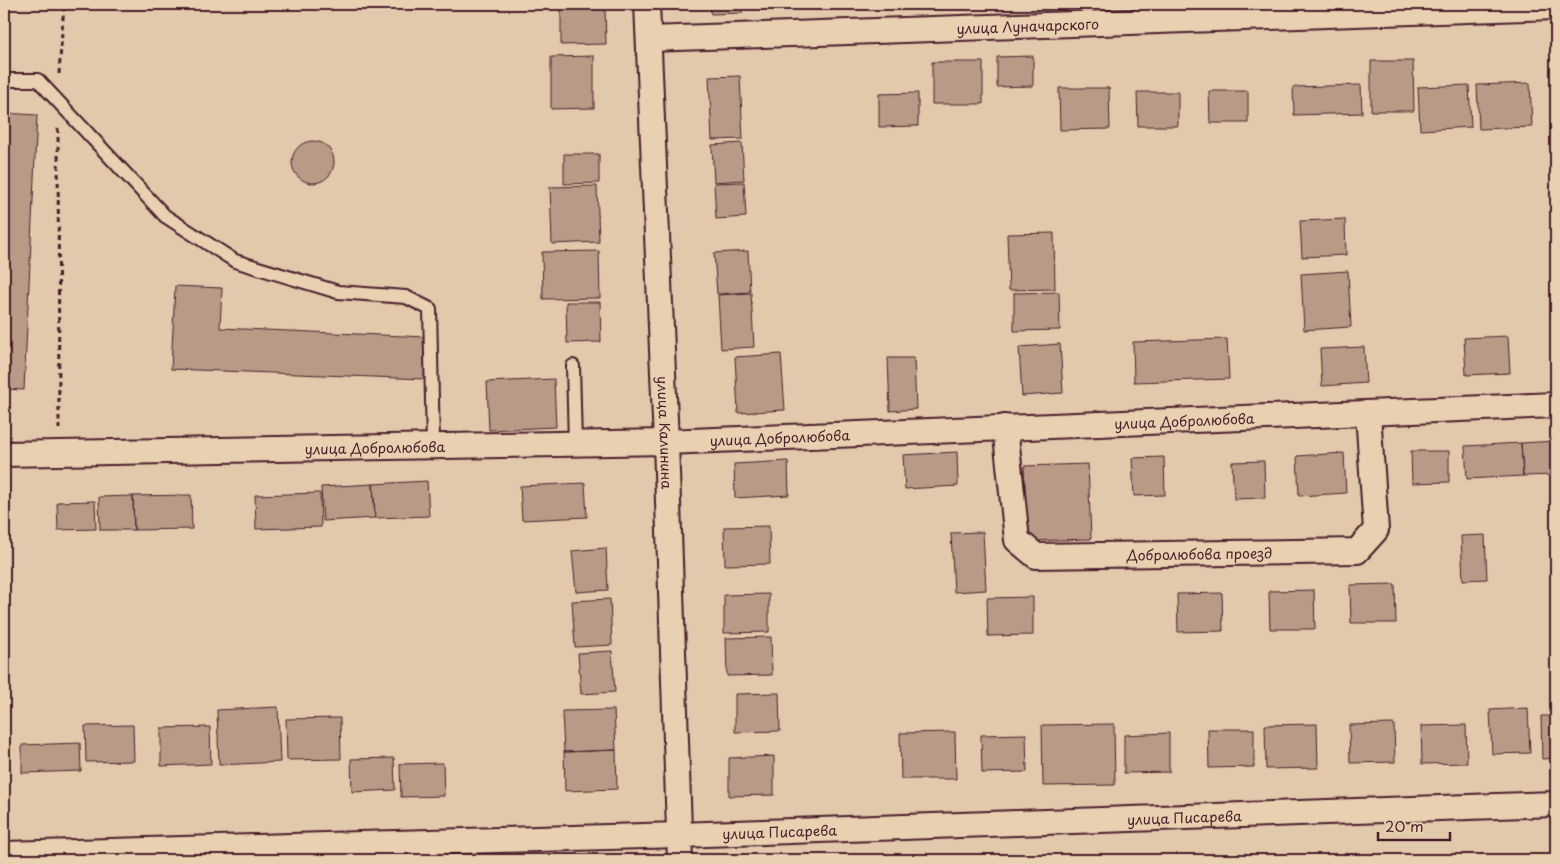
<svg xmlns="http://www.w3.org/2000/svg" width="1560" height="864" viewBox="0 0 1560 864" font-family="'Playpen Sans',sans-serif">
<style>
.building{fill:#b89a87;stroke:#4a1f2b}
.lines{fill:none;stroke-linecap:round;stroke-linejoin:round}
.service-casing{stroke:#4a1f2b;stroke-width:16}
.minor-casing{stroke:#4a1f2b;stroke-width:28}
.path{stroke:#4a1f2b;stroke-width:3;stroke-dasharray:5 4;stroke-linecap:butt}
.service{stroke:#e9d0b1;stroke-width:12}
.minor{stroke:#e9d0b1;stroke-width:24}
.labels{text-anchor:middle;dominant-baseline:central;stroke-width:5;stroke-linejoin:round;paint-order:stroke}
.street-label{font-size:14px;fill:#4a1f2b;stroke:#e9d0b1}
</style>
<rect width="100%" height="100%" fill="#e3c9ac"/>
<filter id="ink" filterUnits="userSpaceOnUse"><feTurbulence type="fractalNoise" baseFrequency=".02" numOctaves="2"/><feDisplacementMap in="SourceGraphic" scale="10" xChannelSelector="R" yChannelSelector="G"/><feConvolveMatrix kernelMatrix="1 2 1 2 8 2 1 2 1" color-interpolation-filters="sRGB"/></filter>
<g filter="url(#ink)">
<path class="building" d="M710 4H742V13L711 14Z
M605 6 606 44 561 45V7Z
M1553 36H1556V72H1555Z
M594 56V108L551 109V57Z
M1033 56V86L997 87V57Z
M1371 61H1413L1414 111H1371Z
M932 62H983V104H932Z
M740 76 743 139 712 140 709 77Z
M1530 83 1532 127 1479 129 1477 85Z
M1361 85 1362 113 1294 115 1293 87Z
M1469 85 1471 127 1420 130 1418 87Z
M1059 88H1109L1110 129 1060 130Z
M1209 91H1248V123H1210Z
M1137 92H1178V126H1138Z
M918 93V126L879 127V94Z
M4 113 37 115 24 390 4 389Z
M292 162a21 21 0 1 1 42 0a21 21 0 1 1-42 0Z
M742 143 744 180 714 182 712 145Z
M564 154H599V183L564 184Z
M744 182 746 217 716 219 714 183Z
M597 186 599 242 552 244 550 187Z
M1345 219 1346 255 1302 257 1300 221Z
M1054 233 1055 289 1009 290 1007 234Z
M599 251 600 298 543 299 542 252Z
M748 251 750 292 717 294 714 253Z
M1348 271 1351 327 1304 330 1301 274Z
M175 286 222 288 220 328 426 337 424 379 171 369Z
M1059 292 1060 330 1014 331V293Z
M751 293 754 347 721 349 718 295Z
M566 302H600L601 342 567 343Z
M1508 336 1510 373 1466 375 1464 338Z
M1227 339 1229 379 1134 382 1133 342Z
M1060 344 1063 393 1022 396 1019 347Z
M1364 347 1366 383 1322 386 1320 349Z
M781 354 785 410 738 413 735 357Z
M888 358H914L916 409 890 411Z
M554 379 556 427 489 430 487 382Z
M1556 441V475L1523 476 1521 443Z
M1521 443 1523 476 1467 479 1465 446Z
M1411 451H1449V482L1412 483Z
M957 452 958 486 905 489 903 455Z
M1344 453 1346 493 1299 496 1297 456Z
M1164 457 1165 495 1134 496 1132 458Z
M788 461 789 495 735 498 734 464Z
M1264 461 1265 498 1234 499 1232 462Z
M1088 464 1091 539 1027 541 1024 466Z
M427 481 429 516 375 518 373 484Z
M585 483 587 517 522 520 520 486Z
M373 484 375 518 323 521 321 487Z
M320 493 321 527 256 529 255 495Z
M4 495H6L7 527H4Z
M191 495 192 529 134 530 133 496Z
M133 496 134 530H100L99 497Z
M95 501 96 529 58 530 57 502Z
M769 526 770 564 725 565 724 527Z
M983 532 986 590 954 592 951 533Z
M1485 535 1487 579 1463 580 1461 536Z
M606 548 608 590 576 592 572 551Z
M1395 584 1396 623H1351L1350 585Z
M1314 590 1315 629H1270L1269 591Z
M1222 593 1223 631 1178 632 1177 594Z
M769 594V632L724 633V595Z
M1033 597V635L988 636 987 598Z
M610 599 612 645 575 647 572 601Z
M771 637 772 675 727 676 726 638Z
M612 651 615 692 581 694 578 653Z
M779 693 780 731 735 732V694Z
M278 707 280 762 219 765 217 710Z
M1528 708 1530 753 1492 754 1490 710Z
M614 710 616 750 564 752 562 711Z
M1541 716H1556V758L1542 759Z
M340 718 341 759 287 760 286 719Z
M1114 724 1115 785 1043 786 1042 725Z
M1317 724 1318 768 1266 769 1265 725Z
M1394 724 1395 762 1350 763 1349 725Z
M133 725 134 761 86 762 85 726Z
M1466 725 1467 763 1422 764 1421 726Z
M210 727 211 764 161 766V728Z
M1208 729H1254V767L1209 768Z
M955 732 956 779H901L900 733Z
M1169 733V772L1124 773V735Z
M1026 734 1027 772 982 773 981 735Z
M80 743 81 771 22 773V745Z
M616 750 617 789 565 791 564 752Z
M774 756V795L729 796V758Z
M394 758 395 790 352 792 351 759Z
M443 763 444 796 401 797 400 764Z
M612 856V860H561V858Z
M1556 857V860H1518V859Z"/>
<g class="lines">
<defs>
<path id="service" d="M4 80H38L165 216 235 261 338 292 406 297 430 309 433 445
M573 366 575 443"/>
<g id="minor">
<path id="s1" d="M647 4 666 442 680 860"/>
<path id="s2" d="M649 39 1556 7"/>
<path id="s3" d="M1005 427 1017 540 1036 556 1357 551 1376 530 1368 413"/>
<path id="s4" d="M4 454 666 442 1556 405"/>
<path id="s5" d="M4 854 679 835 1556 804"/>
</g>
</defs>
<use href="#service" class="service-casing"/>
<use href="#minor" class="minor-casing"/>
<path class="path" d="M59 74 64 4
M58 128 59 429"/>
<use href="#service" class="service"/>
<use href="#minor" class="minor"/>
</g>
</g>
<g class="labels">
<g class="street-label">
<text stroke="none"><textPath href="#s2" startOffset="379">улица Луначарского</textPath></text>
<text stroke="none"><textPath href="#s4" startOffset="1181">улица Добролюбова</textPath></text>
<text stroke="none"><textPath href="#s1" startOffset="429">улица Калинина</textPath></text>
<text stroke="none"><textPath href="#s4" startOffset="776">улица Добролюбова</textPath></text>
<text stroke="none"><textPath href="#s4" startOffset="371">улица Добролюбова</textPath></text>
<text stroke="none"><textPath href="#s3" startOffset="302">Добролюбова проезд</textPath></text>
<text stroke="none"><textPath href="#s5" startOffset="1181">улица Писарева</textPath></text>
<text stroke="none"><textPath href="#s5" startOffset="776">улица Писарева</textPath></text>
</g>
</g>
<rect width="1560" height="864" fill="none" stroke="#e9d0b1" stroke-width="20"/>
<rect x="10" y="10" width="1540" height="844" fill="none" stroke="#4a1f2b" stroke-width="2" filter="url(#ink)"/>
<path d="M1378 832v8h72v-8" fill="none" stroke="#4a1f2b" stroke-width="2.5"/>
<text x="1385" y="832" font-size="15" fill="#4a1f2b" stroke="#e9d0b1" stroke-width="4" paint-order="stroke">20 m</text>
</svg>
